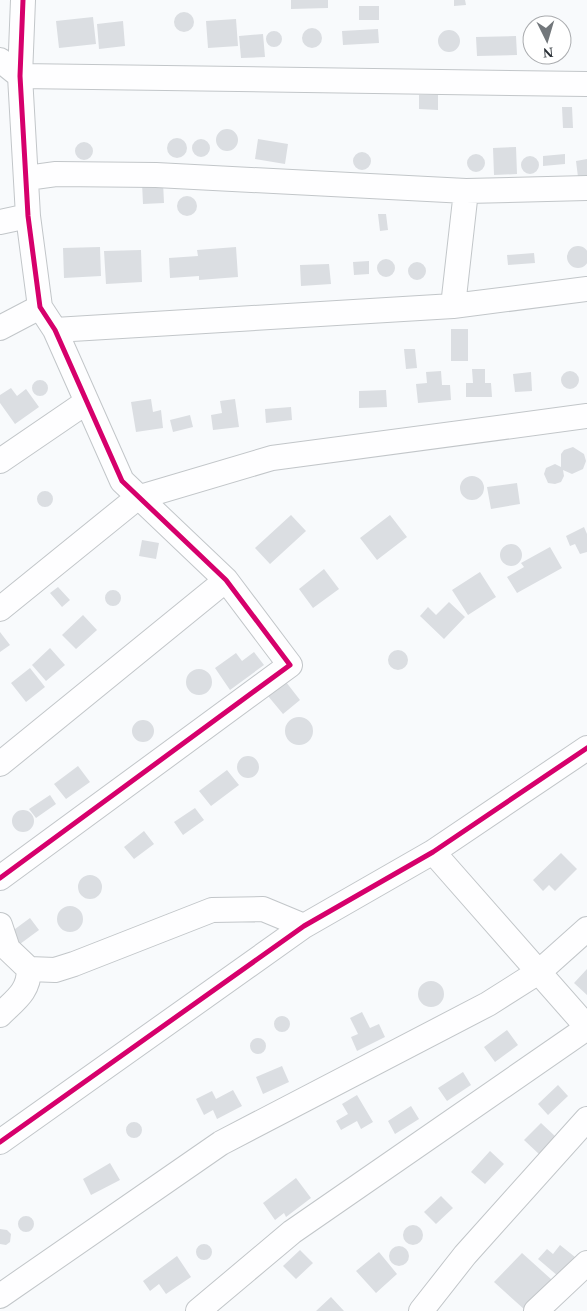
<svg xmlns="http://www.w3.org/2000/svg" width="587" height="1311" viewBox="0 0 587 1311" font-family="'Times New Roman',serif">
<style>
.building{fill:#dbdee2}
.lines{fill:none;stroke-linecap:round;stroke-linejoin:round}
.street-casing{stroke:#c2c6c9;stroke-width:26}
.street{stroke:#fefeff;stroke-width:24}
.cycleway-casing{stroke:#fff;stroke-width:8}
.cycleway{stroke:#d6006c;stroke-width:5}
</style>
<rect width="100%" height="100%" fill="#f8fafc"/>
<path class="building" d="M291 0H328V8L291 9Z
M454 0H465L466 5 454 6Z
M359 6H379V20H359Z
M174 22a10 10 0 1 1 20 0a10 10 0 1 1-20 0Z
M93 17 96 44 59 48 56 21Z
M236 19 238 46 208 48 206 21Z
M123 21 125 46 99 49 97 24Z
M302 38a10 10 0 1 1 20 0a10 10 0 1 1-20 0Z
M378 29 379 43 343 45 342 31Z
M438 41a11 11 0 1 1 22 0a11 11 0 1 1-22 0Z
M266 39a8 8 0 1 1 16 0a8 8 0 1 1-16 0Z
M263 34 265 57 241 58 239 36Z
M516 36 517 55 477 56 476 37Z
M419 95H438V110L419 109Z
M562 107H572L573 128H563Z
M216 140a11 11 0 1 1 22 0a11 11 0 1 1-22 0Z
M167 148a10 10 0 1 1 20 0a10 10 0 1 1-20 0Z
M258 139 288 144 285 164 255 159Z
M192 148a9 9 0 1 1 18 0a9 9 0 1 1-18 0Z
M75 151a9 9 0 1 1 18 0a9 9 0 1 1-18 0Z
M516 147 517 174 494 175 493 148Z
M353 161a9 9 0 1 1 18 0a9 9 0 1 1-18 0Z
M565 154V164L543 166V156Z
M467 163a9 9 0 1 1 18 0a9 9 0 1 1-18 0Z
M521 165a9 9 0 1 1 18 0a9 9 0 1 1-18 0Z
M587 159V176L578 177 576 161Z
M163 182 164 203 143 204 142 183Z
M177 206a10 10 0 1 1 20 0a10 10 0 1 1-20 0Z
M378 214H386L388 230 380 231Z
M567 257a11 11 0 1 1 22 0a11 11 0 1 1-22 0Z
M100 247 101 276 64 278 63 248Z
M236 247 238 277 199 280V276L170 278 169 258 198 256 197 250Z
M141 250 142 282 106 284 104 251Z
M534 253 535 263 508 265 507 255Z
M377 268a9 9 0 1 1 18 0a9 9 0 1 1-18 0Z
M369 261V274L354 275 353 262Z
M408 271a9 9 0 1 1 18 0a9 9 0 1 1-18 0Z
M329 264 331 284 301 286 300 265Z
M451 329H468V361H451Z
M404 349H415L417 368 406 369Z
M472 369H485V383H491L492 397H466V383H473Z
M561 380a9 9 0 1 1 18 0a9 9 0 1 1-18 0Z
M441 371 442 385H450L451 400 418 403 416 384 427 383 426 372Z
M531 372 532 391 515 392 513 374Z
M32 388a8 8 0 1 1 16 0a8 8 0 1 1-16 0Z
M11 388 17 396 26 389 39 407 15 424 0 403V395Z
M386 390 387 407 359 408V391Z
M151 399 153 412 161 410 163 428 136 432 131 402Z
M235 399 239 427 213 430 211 415 222 413 220 401Z
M291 407 292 420 266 423 265 409Z
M190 415 193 427 173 432 170 420Z
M573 447 584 454 586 461 583 469 572 474 563 470 564 476 561 482 555 484 548 483 544 474 546 468 555 464 561 467V454L564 450Z
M460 488a12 12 0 1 1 24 0a12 12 0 1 1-24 0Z
M517 483 520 504 491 509 487 487Z
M37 499a8 8 0 1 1 16 0a8 8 0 1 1-16 0Z
M291 515 306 531 270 564 255 548Z
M390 515 407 537 377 560 360 538Z
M584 527 587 534V552L580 554 575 544 570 546 566 536Z
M142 540 159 543 156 559 139 556Z
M500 555a11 11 0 1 1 22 0a11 11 0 1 1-22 0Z
M550 547 562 568 517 593 507 577 524 567 521 563Z
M324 569 339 589 313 608 299 589Z
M480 572 496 597 468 615 452 590Z
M58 587 70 600 62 607 50 593Z
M105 598a8 8 0 1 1 16 0a8 8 0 1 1-16 0Z
M449 602 465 617 444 639 420 616 428 607 436 615Z
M83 615 97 630 76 649 62 635Z
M0 632 10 645 0 652Z
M50 648 65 665 46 681 32 665Z
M388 660a10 10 0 1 1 20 0a10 10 0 1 1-20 0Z
M254 652 264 665 230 690 215 668 236 653 242 661Z
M30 668 45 687 26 702 11 683Z
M186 682a13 13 0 1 1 26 0a13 13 0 1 1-26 0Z
M286 682 300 700 283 714 268 696Z
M285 731a14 14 0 1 1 28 0a14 14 0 1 1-28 0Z
M132 731a11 11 0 1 1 22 0a11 11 0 1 1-22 0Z
M237 767a11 11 0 1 1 22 0a11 11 0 1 1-22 0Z
M78 766 90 782 66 799 54 784Z
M227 770 239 785 211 806 199 791Z
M50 795 56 804 36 818 29 809Z
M195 808 204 820 183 835 174 822Z
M12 821a11 11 0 1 1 22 0a11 11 0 1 1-22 0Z
M144 831 154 844 134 859 124 847Z
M561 853 577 869 555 891 549 885 543 891 533 880Z
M78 887a12 12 0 1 1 24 0a12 12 0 1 1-24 0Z
M57 919a13 13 0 1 1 26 0a13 13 0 1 1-26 0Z
M30 918 39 930 20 944 11 932Z
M587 969V995L574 983Z
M418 994a13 13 0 1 1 26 0a13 13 0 1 1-26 0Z
M362 1012 370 1028 379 1024 385 1037 357 1051 351 1037 358 1034 350 1018Z
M274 1024a8 8 0 1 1 16 0a8 8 0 1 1-16 0Z
M507 1030 518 1045 495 1062 484 1047Z
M250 1046a8 8 0 1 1 16 0a8 8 0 1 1-16 0Z
M282 1066 289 1082 263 1094 256 1077Z
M463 1072 471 1085 447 1101 438 1088Z
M558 1085 568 1096 548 1115 538 1104Z
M233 1090 242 1106 217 1119 213 1110 204 1115 196 1099 212 1091 216 1099Z
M357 1095 373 1122 361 1129 357 1121 341 1130 336 1121 348 1114 342 1104Z
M411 1106 419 1119 395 1134 388 1121Z
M126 1130a8 8 0 1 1 16 0a8 8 0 1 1-16 0Z
M541 1123 557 1138 540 1155 524 1140Z
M490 1151 504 1164 485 1184 471 1172Z
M110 1163 120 1180 91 1195 83 1179Z
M296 1178 311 1198 286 1217 284 1213 275 1220 263 1203Z
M441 1196 453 1208 436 1224 424 1212Z
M18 1224a8 8 0 1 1 16 0a8 8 0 1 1-16 0Z
M403 1235a10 10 0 1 1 20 0a10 10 0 1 1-20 0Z
M0 1229 7 1230 11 1234 10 1242 6 1245 0 1244Z
M196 1252a8 8 0 1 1 16 0a8 8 0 1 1-16 0Z
M560 1245 575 1257 558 1276 538 1259 547 1249 553 1254Z
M389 1256a10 10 0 1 1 20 0a10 10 0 1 1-20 0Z
M300 1250 313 1263 296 1279 283 1266Z
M379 1252 397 1274 376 1293 356 1271Z
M522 1253 552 1280 525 1310 494 1282Z
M177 1256 191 1277 166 1294 159 1284 150 1291 143 1281Z
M331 1297 344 1311H316Z"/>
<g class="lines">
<defs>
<path id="street" d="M0 60 20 76 587 84
M27 178 56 174 156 175 466 191 587 188
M0 222 28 216
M453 306 466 191
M0 328 40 307
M55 330 453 306 587 289
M0 461 85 403
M0 609 137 498 272 458 587 416
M0 764 226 580
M433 852 587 1027
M0 878 290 665 226 580 122 481 55 330 40 307 28 216 20 76 23 0
M0 925 8 949 29 969 55 970 74 964 212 910 263 909 304 926
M0 1015C15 1000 29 992 29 969
M0 1142 304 926 433 852 587 748
M0 1296 221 1143 488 1004 540 971 587 929
M198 1311 292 1232 587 1028
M421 1311 465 1255 587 1119
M536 1311 587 1263"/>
</defs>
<use href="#street" class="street-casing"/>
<use href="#street" class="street"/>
<defs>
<path id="cycleway" d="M0 878 290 665 226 580 122 481 55 330 40 307 28 216 20 76 23 0
M0 1142 304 926 433 852 587 748"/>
</defs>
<use href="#cycleway" class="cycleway-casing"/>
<use href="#cycleway" class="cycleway"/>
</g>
<g transform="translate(547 40) rotate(175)"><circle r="24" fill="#ffffff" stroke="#aaacaf"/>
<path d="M0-4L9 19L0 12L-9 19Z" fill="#72777b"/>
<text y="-8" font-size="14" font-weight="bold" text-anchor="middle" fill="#2a3036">N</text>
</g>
</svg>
